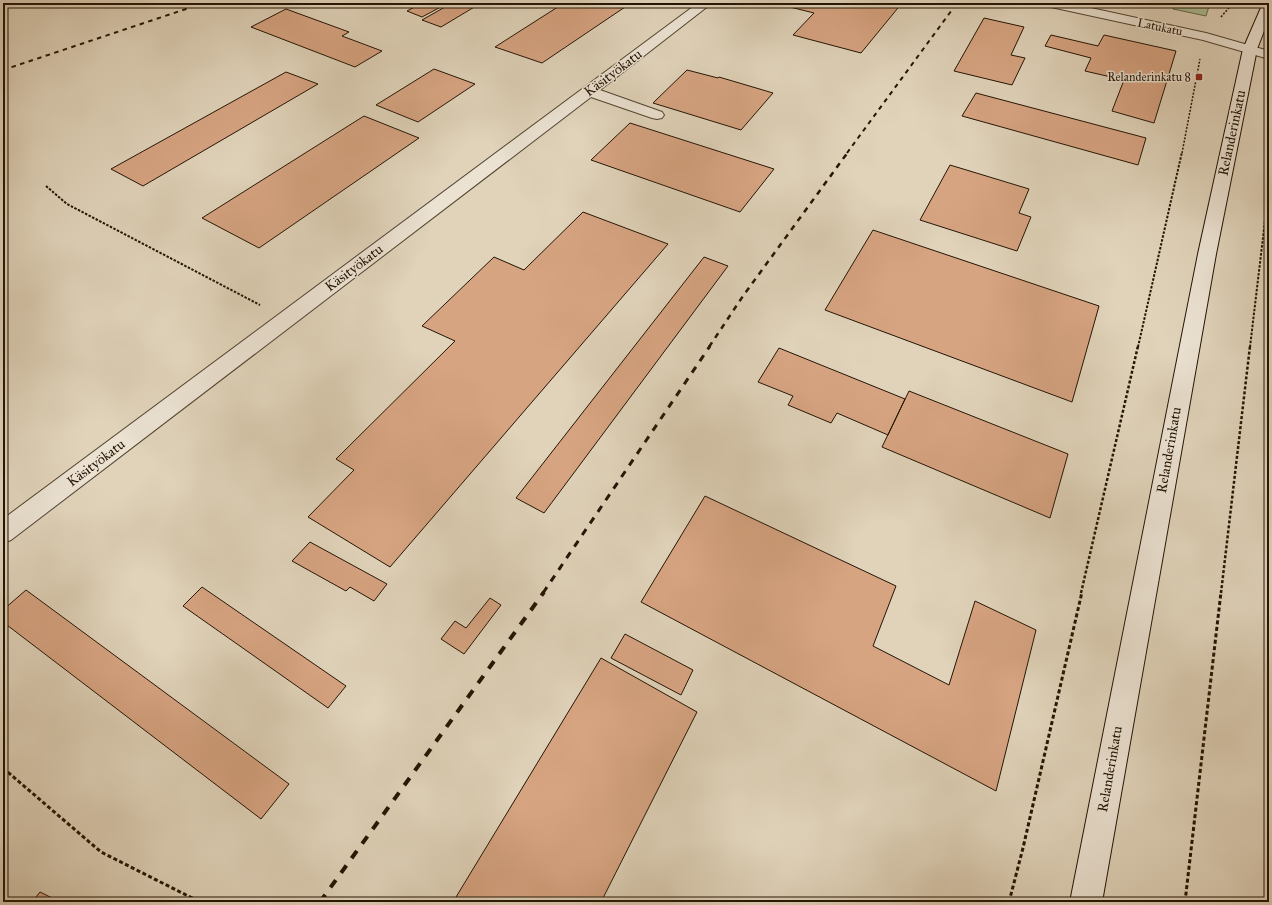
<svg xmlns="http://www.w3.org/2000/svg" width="1272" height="905" viewBox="0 0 1272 905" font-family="'IM FELL Great Primer',serif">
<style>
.green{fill:#acbe94;stroke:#68694c}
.building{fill:#d7a482;stroke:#231404}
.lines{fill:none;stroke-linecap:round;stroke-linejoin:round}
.street-casing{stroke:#524432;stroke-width:2}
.secondary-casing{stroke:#231404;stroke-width:2}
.path-far3{stroke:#231404;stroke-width:1.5;stroke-dasharray:2 1.5;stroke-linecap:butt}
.path-far2{stroke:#231404;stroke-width:2;stroke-dasharray:2.5 1.5;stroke-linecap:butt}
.path-far1{stroke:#231404;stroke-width:2.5;stroke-dasharray:3 2;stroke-linecap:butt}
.path{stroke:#231404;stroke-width:3;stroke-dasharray:4 2.5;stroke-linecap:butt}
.street{fill:#ebe2d2;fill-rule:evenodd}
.secondary{fill:#ebe2d2;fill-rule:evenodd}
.rail-far3{stroke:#231404;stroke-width:2;stroke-dasharray:4.5 4.5;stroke-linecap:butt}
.rail-far2{stroke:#231404;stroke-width:2.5;stroke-dasharray:5.5 5.5;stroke-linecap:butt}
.rail-far1{stroke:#231404;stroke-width:3;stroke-dasharray:7 7;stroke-linecap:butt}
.rail{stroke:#231404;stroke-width:4;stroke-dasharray:9 9;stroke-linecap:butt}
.poi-dot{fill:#8f2418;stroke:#ebe2d2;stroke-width:1.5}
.labels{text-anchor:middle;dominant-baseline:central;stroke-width:3;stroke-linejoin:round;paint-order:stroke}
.far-street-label{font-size:12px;fill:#231404;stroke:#ebe2d2}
.far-poi-label{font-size:12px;fill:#231404;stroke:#ebe2d2;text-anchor:end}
.street-label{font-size:14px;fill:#231404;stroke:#ebe2d2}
</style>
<rect width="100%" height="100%" fill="#e0d3ba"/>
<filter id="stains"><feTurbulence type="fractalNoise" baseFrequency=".005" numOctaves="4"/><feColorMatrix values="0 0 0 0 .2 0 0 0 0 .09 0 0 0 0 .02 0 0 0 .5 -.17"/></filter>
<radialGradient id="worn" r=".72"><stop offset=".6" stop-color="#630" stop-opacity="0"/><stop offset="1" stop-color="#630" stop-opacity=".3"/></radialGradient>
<path class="green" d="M1172 3H1210L1206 16 1173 9Z"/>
<path class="building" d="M422 3H448L422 17 407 11Z
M452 3H481L441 27 422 20Z
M564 3H631L542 63 495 47Z
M787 3H902L861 53 793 35 814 13 790 7Z
M286 9 349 32 342 36 382 51 355 67 251 27Z
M984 18 1024 27 1011 55 1025 58 1012 85 954 71Z
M1051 35 1098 46 1104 35 1176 51 1154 123 1112 111 1124 80 1085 71 1091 58 1045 46Z
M434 69 475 84 418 122 376 105Z
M687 70 718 78 719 77 773 93 741 130 653 103Z
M286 72 318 84 143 186 111 169Z
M976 93 1146 138 1138 165 962 116Z
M364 116 419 138 259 248 202 218Z
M630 123 774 169 740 212 591 160Z
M950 165 1029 189 1019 213 1031 217 1017 251 920 220Z
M583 212 668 244 390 567 308 517 354 470 336 459 455 341 422 326 494 257 524 270Z
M873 230 1099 306 1072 402 825 310Z
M704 257 728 266 544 513 516 498Z
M779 348 905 399 888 435 837 413 831 423 788 405 793 396 758 382Z
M909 391 1068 454 1050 518 882 447Z
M705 496 896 586 873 646 949 685 975 601 1036 630 996 791 641 602Z
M310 542 387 584 374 601 350 587 346 591 292 561Z
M202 587 346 686 328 708 183 606Z
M26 590 289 784 261 819 3 622V610Z
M490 598 501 605 464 654 441 639 455 621 466 628Z
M625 634 693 670 681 695 611 658Z
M601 658 697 712 601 902H453Z
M40 892 52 898 49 902H32Z"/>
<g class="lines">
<defs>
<path id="street" d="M698 3H712L600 90 662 112 664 115 662 118 657 119 652 118 591 97 11 540 3 543V519Z
M1045 3H1068L1206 33 1269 51V59L1203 40 1051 7 1047 6Z"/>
<path id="secondary" d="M1263 3H1269V18L1257 49 1216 254 1102 902H1070L1198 254 1243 49Z"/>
</defs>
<use href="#street" class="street-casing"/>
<use href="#secondary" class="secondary-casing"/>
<path class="path-far3" d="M1011 3 1028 7
M1221 17 1233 3
M1182 153 1200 59"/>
<path class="path-far2" d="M46 186 67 204 260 305
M1138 347 1182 152
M1250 347 1269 187"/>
<path class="path-far1" d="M1081 593 1138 346
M1221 593 1250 346"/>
<path class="path" d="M3 768 101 852 200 902
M1009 902 1023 848 1082 592
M1185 902 1221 592"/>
<use href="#street" class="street"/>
<use href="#secondary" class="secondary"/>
<path class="rail-far3" d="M3 70 204 3
M847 153 957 3"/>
<path class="rail-far2" d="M709 347 743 296 848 152"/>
<path class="rail-far1" d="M543 593 710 346"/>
<path class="rail" d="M320 902 544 592"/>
</g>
<rect class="poi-dot" x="1195" y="73" width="8" height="8" rx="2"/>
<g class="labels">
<g class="far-street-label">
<text transform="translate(1160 27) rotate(12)">Latukatu</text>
</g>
<g class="far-poi-label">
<text x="1191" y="77">Relanderinkatu 8</text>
</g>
<g class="street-label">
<text transform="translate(613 73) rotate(-37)">Käsityökatu</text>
<text transform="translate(1232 133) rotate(-78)">Relanderinkatu</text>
<text transform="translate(354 268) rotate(-37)">Käsityökatu</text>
<text transform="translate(1169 450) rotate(-80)">Relanderinkatu</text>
<text transform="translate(96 463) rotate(-37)">Käsityökatu</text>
<text transform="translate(1110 769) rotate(-80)">Relanderinkatu</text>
</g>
</g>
<rect width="1272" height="905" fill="none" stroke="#e0d3ba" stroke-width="16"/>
<rect x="4" y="4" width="1264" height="897" fill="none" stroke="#231404" stroke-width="2"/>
<rect x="8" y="8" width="1256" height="889" fill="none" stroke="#231404"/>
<rect width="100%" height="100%" filter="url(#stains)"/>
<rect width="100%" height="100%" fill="url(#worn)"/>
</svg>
